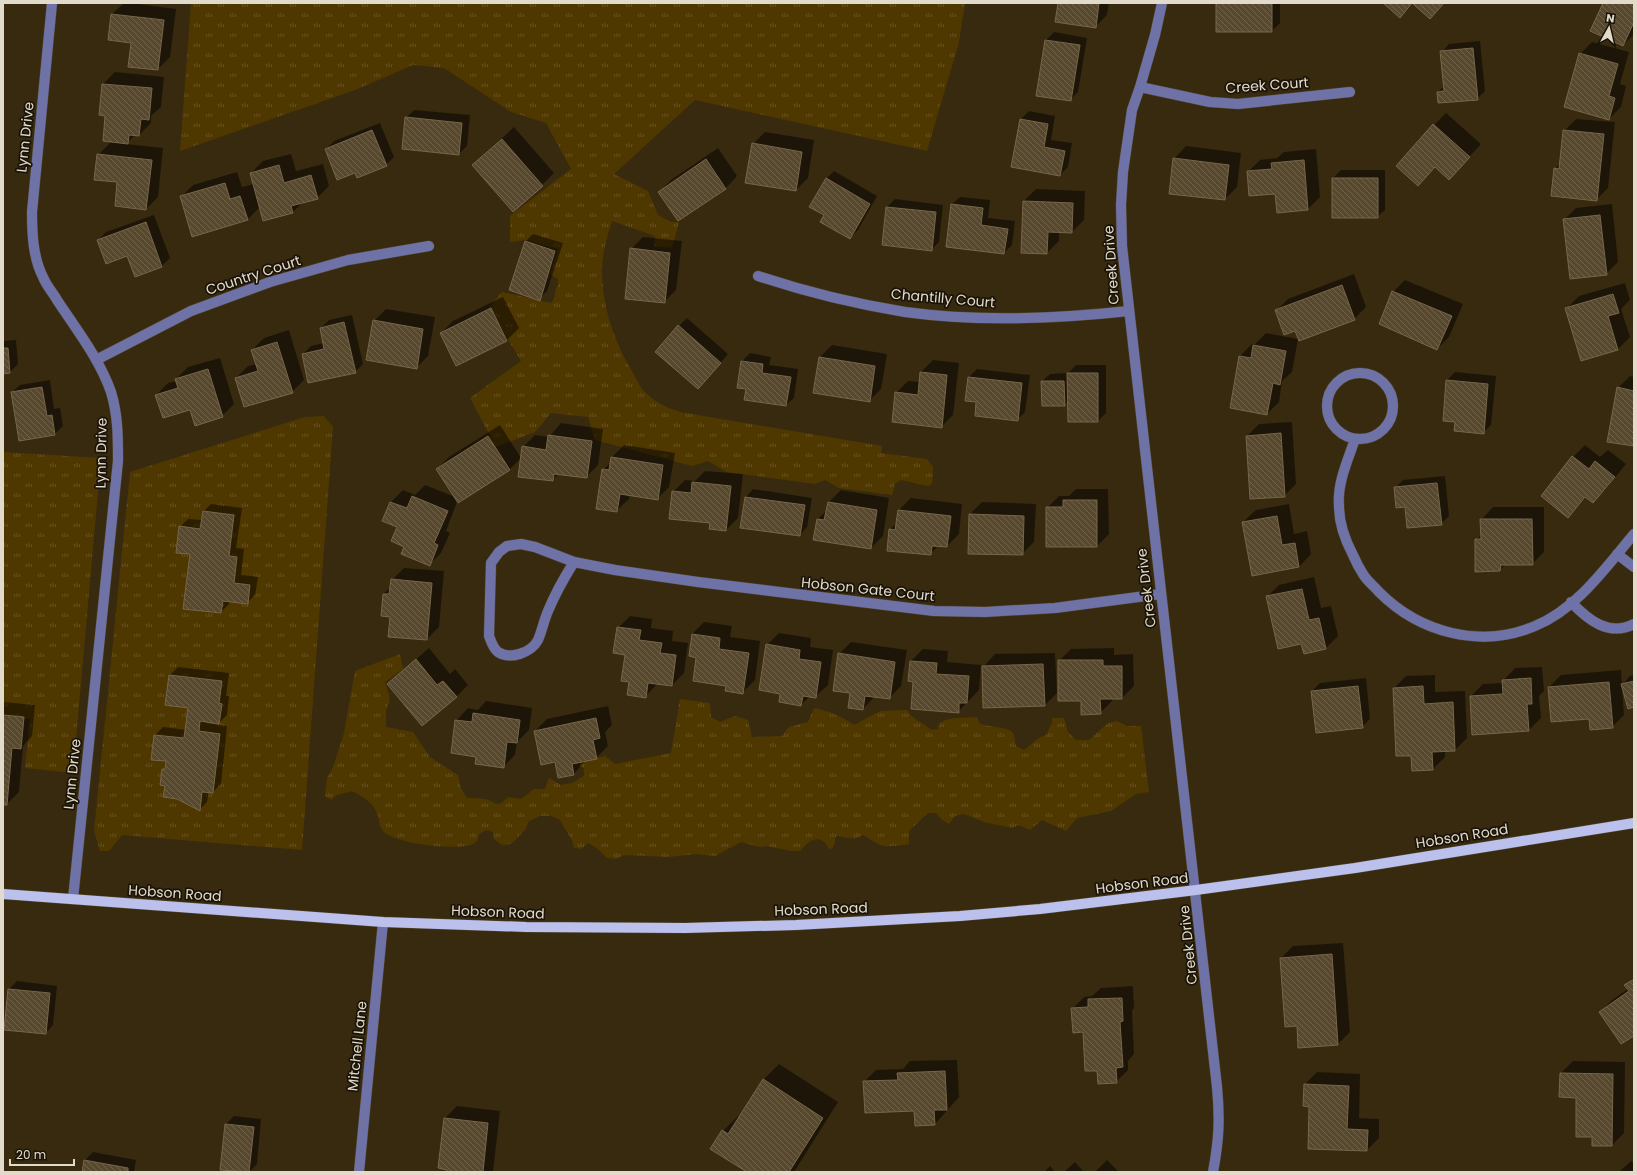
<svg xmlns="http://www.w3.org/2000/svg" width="1637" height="1175" viewBox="0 0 1637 1175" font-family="Poppins,sans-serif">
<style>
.grass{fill:url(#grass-tufts)}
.shadow{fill:#0007}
.building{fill:url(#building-back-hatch);stroke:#76664a}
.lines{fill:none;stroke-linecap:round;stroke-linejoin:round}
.minor-casing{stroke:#52462d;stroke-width:11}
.major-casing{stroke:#52462d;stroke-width:11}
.minor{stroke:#6f72a7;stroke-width:10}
.major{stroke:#bbc0ec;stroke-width:10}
.labels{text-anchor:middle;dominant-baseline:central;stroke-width:3.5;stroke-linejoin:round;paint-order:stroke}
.street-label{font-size:14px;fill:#e2daca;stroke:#1a1308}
</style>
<defs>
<pattern id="grass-tufts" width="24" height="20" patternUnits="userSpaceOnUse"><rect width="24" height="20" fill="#4f3700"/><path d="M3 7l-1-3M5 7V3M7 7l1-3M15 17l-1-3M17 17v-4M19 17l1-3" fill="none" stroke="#685324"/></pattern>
<pattern id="building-back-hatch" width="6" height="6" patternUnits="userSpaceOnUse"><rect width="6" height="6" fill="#58492e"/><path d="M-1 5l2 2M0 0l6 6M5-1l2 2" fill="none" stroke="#70634b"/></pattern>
</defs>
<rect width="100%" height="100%" fill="#372a0f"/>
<path class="grass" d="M191 3H965L959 42 927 151 695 100 614 174 648 191 658 215 671 222H679L672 248 654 246 655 236 612 221C607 238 601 256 602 274 603 310 615 343 633 373 636 378 639 386 644 391 655 402 665 407 680 412L882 446 881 453 927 459 933 467 932 484 928 486 901 480 895 484 892 495 839 488 825 480 815 484 726 472 708 461 692 466 595 440 588 417 551 413 535 432 496 447 470 398 521 361 489 308 502 292 551 303C556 297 554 291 558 285V279L550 274 558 249 525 240 510 242V216L571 169 546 123 511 112 444 68 413 65 355 90 180 151Z
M324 416 333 427 302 850 122 835 109 851H100L94 831 130 472 305 417Z
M3 452 101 458 73 773 25 768 30 719 3 716Z
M400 654 403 669 385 682 390 699 386 711V727L413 732 430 757 458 775 461 788 467 798C473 798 479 798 484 799 497 801 495 810 508 797L521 799 534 789H545L549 778 561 785 572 783 584 776V768L580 766V763L605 756 615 764 671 753 680 699 710 703 711 717 720 722 735 716 748 720 752 737 782 736 789 727 808 722 814 708C829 711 841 716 854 725L880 711 907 710C913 720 923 722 931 730L938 729 939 724 945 720 955 718 977 717 980 724C988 727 1010 727 1013 733 1015 736 1015 743 1016 746L1024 750C1032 745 1036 738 1046 735L1052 723V718H1064L1068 732 1076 740H1089L1108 723 1117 721 1127 726H1141L1149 792 1136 794 1111 811 1077 818 1066 831 1042 820 1030 830 1019 825 1012 828 984 822 964 814 955 816 949 824 942 820 936 813H928L909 831V844C906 845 887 847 884 846 877 845 869 838 863 835L855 839 836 836 834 846 830 850C821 833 811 838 800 851H791L767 846 759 847 741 842 715 856 696 854 668 857 624 855 616 859 607 858 597 848 588 843 581 849 574 848C572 836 565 831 560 820L551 816H540L529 821 525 830 511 844 502 845 494 839 493 832 486 830 479 834C478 838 478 842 473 844 457 851 400 844 385 833 378 827 380 818 376 811 371 801 362 796 352 791L337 795 331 800 325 796 327 778 333 767 344 733 355 671Z"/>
<path class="shadow" d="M124 3H139L138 4 176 9 170 57 158 69 132 42 112 14Z
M1059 3H1109L1107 15 1095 27Z
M1217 3H1280V23L1272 31Z
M1604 3H1634V34L1623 45Z
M1054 32 1087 38 1078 92 1070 100 1046 40Z
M1480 41 1485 91 1477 99 1438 92 1445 85 1442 52 1449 44Z
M1592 42 1629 52 1620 84 1626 86 1621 107 1609 119 1580 54Z
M115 72 164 77 161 107 151 116V123L139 135H135L126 144 163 148 158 197 146 209 118 181 98 155 112 141 106 115H100L103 84Z
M414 110 470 115 467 146 459 154 406 118Z
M1029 111 1055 116 1051 140 1072 143 1068 167 1060 175 1021 119Z
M1446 113 1481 144 1449 179 1435 167 1434 125Z
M1576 119 1615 122 1608 188 1596 200 1555 169 1561 162 1564 131Z
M380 123 394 157 386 165 356 172 326 149 334 141Z
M514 127 554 173 542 185 473 165Z
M765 132 814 140 808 178 796 190 753 144Z
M1186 146 1241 153 1237 187 1225 199 1174 159Z
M718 148 737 176 726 188 679 220 659 192 671 180Z
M1316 149 1320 197 1308 209 1276 193 1248 172 1260 160 1277 158 1284 152Z
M291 154 296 171 323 164 329 186 317 198 303 202 293 212 264 220 260 207 247 220 181 197 193 185 237 172 242 187 254 184 251 173 263 161Z
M1341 170H1385V210L1377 217 1333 178Z
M834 171 877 196 858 230 850 238 826 215V179Z
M1036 189 1085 191 1084 220 1072 232H1059V241L1047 253 1024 201Z
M960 197 990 200 988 218 1015 221 1012 245 1004 253 952 204Z
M895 199 943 205 939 242 931 250 887 207Z
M1612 204 1618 262 1606 274 1564 220 1576 208Z
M154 215 170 258 162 266 135 276 128 255 98 240 106 232Z
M533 234 563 243 547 291 539 299 525 242Z
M643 237 682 241 676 290 664 302 631 249Z
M1354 274 1366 307 1354 319 1296 330 1276 311 1288 299Z
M1405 280 1463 304 1449 337 1437 349 1393 292Z
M1625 283 1630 300 1621 309 1630 337 1618 349 1567 308 1579 296Z
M503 297 519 328 507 340 456 365 441 333 453 321Z
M386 309 435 317 428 356 416 368 374 321Z
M352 315 363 364 355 372 303 354 311 346 324 343 321 328 329 320Z
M687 318 728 354 706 380 679 326Z
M289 330 304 380 292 392 236 378 248 366 257 364 252 350 264 338Z
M1266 333 1298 339 1292 372 1282 381 1279 402 1267 414 1231 408 1240 356 1252 344H1255Z
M16 340 18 364 10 372 3 373V341Z
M832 345 887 354 881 389 869 401 820 357Z
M750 353 771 357 769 365 798 369 794 398 786 405 747 389 742 361Z
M220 358 234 404 222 416 191 409 156 395 168 383 177 381 176 379 188 367Z
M933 360 959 363 953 415 941 427 896 393 908 381 920 382 921 372Z
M1076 365H1106V413L1098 421 1068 401 1065 405 1042 381 1050 374 1068 373Z
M977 369 1030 375 1025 412 1017 420 977 401 967 400 969 377Z
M1455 372 1496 376 1491 425 1483 433 1456 421 1447 380Z
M1630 376 1634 377V445L1618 388Z
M50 380 54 409 60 408 63 426 55 434 12 392 20 385Z
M1292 422 1296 484 1284 496 1247 436 1259 424Z
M561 423 603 429 598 465 586 477 559 474 552 480 523 447 535 435 549 437Z
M500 425 521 458 509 470 457 502 446 531 450 533 441 553 429 565 406 546 398 526 384 520 391 502 403 490 415 495 425 485 455 497 437 469 449 457Z
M624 445 675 453 669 487 657 499 629 495V499L616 511 603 470 612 461V457Z
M1585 445 1600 457 1608 450 1626 464 1605 490 1593 502 1587 496 1568 517 1573 457Z
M705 471 743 474 738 518 726 530 711 522 673 492 685 480 695 481Z
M1445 476 1449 516 1441 524 1406 506 1395 488 1403 480Z
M753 489 812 498 807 527 800 535 746 497Z
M1076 489H1108L1109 534 1097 546 1047 508 1059 496H1069Z
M841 490 889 498 883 536 871 548 817 520 827 510 829 502Z
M911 498 962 504 959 534 947 546 939 545 930 554 890 530 897 522 899 510Z
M982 502 1036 504 1034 542 1022 554 969 553 970 514Z
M211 504 242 508 236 548 244 549 241 575 258 577 255 595 247 603 229 601V604L221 612 191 553 180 527 188 519 202 520 203 512Z
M1289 504 1294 534 1307 531 1311 554 1299 567 1243 522 1256 510Z
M1493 507H1544V552L1532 564H1506L1500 570 1476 540 1482 534 1481 520Z
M404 568 444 571 439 627 427 639 391 616 383 594 391 587 392 580Z
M1314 577 1321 608 1331 606 1338 636 1326 648 1302 643 1267 597 1279 585Z
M630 616 652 619 651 628 673 631 672 641 688 643 684 673 672 685 658 683 645 697 630 681 626 654 618 628Z
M704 622 732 626 730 637 760 641 755 680 743 692 727 685 697 657 692 634Z
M779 633 811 638 810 647 833 650 828 685 815 697 810 696 801 705 782 693 767 645Z
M851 642 907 650 901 686 889 698 875 696 863 709 851 693 839 654Z
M429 648 450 674 455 669 468 685 456 697 388 684Z
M1114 648V655L1133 654 1134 686 1122 698H1112V701L1100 713 1059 661 1071 649Z
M923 649 948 651 947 662 981 665 979 690 958 712 914 681 911 661Z
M1055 653 1057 693 1045 705 983 667 995 654Z
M178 667 229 673 226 696H229L227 715 219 723 206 721V723L227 726 221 784 213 792 209 791 207 802 199 810 166 785 163 769 166 766 167 760 155 735 163 727 186 730 189 707 170 675Z
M1542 667 1544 691 1539 696 1541 718 1529 730 1471 696 1483 684 1503 683V681L1515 668Z
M1621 670 1622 685 1630 676 1634 675V706L1622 687 1624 715 1612 727 1590 718 1549 687 1561 675Z
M1435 675V692L1465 691 1467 738 1455 750H1445V757L1433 769 1412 755 1394 688 1406 676Z
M1366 678 1370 719 1362 727 1312 691 1320 683Z
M486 701 532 708 529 730 517 742 515 755 503 767 477 756 456 721 468 708 478 710Z
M3 702 35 705 32 736 23 746 19 792 7 804H3Z
M608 706 612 725 605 732 608 746 596 758 585 761 574 774 556 761 535 731 547 719Z
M1343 943 1350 1032 1338 1044 1297 1025 1281 958 1293 946Z
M1634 977V1035L1600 1012 1612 1000 1628 989 1626 985Z
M17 981 57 986 53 1025 46 1033 9 989Z
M1133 986 1134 1008 1132 1011 1134 1054 1128 1061V1070L1116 1082 1098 1070 1084 1031 1072 1009 1084 997 1092 996 1101 988Z
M957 1060 959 1097 935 1124 915 1110 864 1082 876 1070 903 1069 910 1061Z
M1573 1061 1625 1062 1624 1133 1612 1145 1593 1136 1577 1097 1561 1073Z
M779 1064 838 1102 794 1172H749L723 1131 739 1115 740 1116 763 1080Z
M1317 1072 1360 1074 1359 1118 1379 1119V1138L1367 1150 1310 1106 1305 1084Z
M457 1106 500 1111 493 1172H447L448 1169 439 1167 445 1118Z
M234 1116 261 1119 257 1164 249 1172 226 1124Z
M93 1152 136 1160 134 1172H83L85 1160Z
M1107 1160 1119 1172H1095Z
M1631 1161 1634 1163V1172H1619Z
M1075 1162 1084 1172H1064Z
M1050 1166 1055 1172H1044Z"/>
<path class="building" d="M1058 3H1099L1096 28 1055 22Z
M1216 3H1272V32H1216Z
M1383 3H1444L1430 19 1412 3 1400 18Z
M1603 3H1634V22L1623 46 1590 31Z
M111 14 164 20 158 70 128 67 131 43 108 40Z
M1045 40 1080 45 1071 101 1036 96Z
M1473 48 1478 100 1438 103 1437 92 1444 91 1440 51Z
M1579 53 1618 64 1609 96 1615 98 1609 120 1564 107Z
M102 84 152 88 149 120 141 119 139 136 129 135 128 144 103 141 105 116 99 115Z
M405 117 462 123 459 155 402 149Z
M1020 119 1048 124 1044 147 1065 151 1060 176 1011 167Z
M1433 124 1470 157 1449 180 1435 167 1418 186 1396 166Z
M372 130 387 166 357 178 355 173 337 180 325 149Z
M1563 130 1604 134 1597 201 1551 196 1554 168 1559 169Z
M502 139 543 186 513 212 472 165Z
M752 143 802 152 796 191 745 183Z
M97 154 152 160 146 210 115 206 117 182 94 180Z
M1173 158 1229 165 1225 200 1169 194Z
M706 159 726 189 678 221 658 192Z
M1304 160 1308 210 1277 213 1275 194 1249 196 1247 171 1272 169 1271 163Z
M279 165 284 183 311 175 318 199 291 206 293 213 263 221 250 173Z
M826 178 870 204 850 239 820 222 824 215 809 207Z
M1332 178H1378V218H1332Z
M225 183 230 199 240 196 248 220 192 237 180 196Z
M1023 201 1073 203 1072 233 1048 232 1047 254 1021 253Z
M951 204 983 208 981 225 1008 229 1004 254 946 247Z
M886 207 936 212 932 251 882 245Z
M1600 215 1607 275 1570 279 1563 219Z
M146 222 162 267 135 277 127 256 106 264 97 240Z
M525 241 555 251 540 301 509 290Z
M630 248 670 253 665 303 625 299Z
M1342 285 1355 320 1299 341 1295 331 1284 335 1275 310Z
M1392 291 1452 316 1437 350 1379 324Z
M1613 294 1619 313 1608 316 1618 350 1581 361 1565 308Z
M491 308 507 341 456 366 440 333Z
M373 320 423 329 417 369 366 360Z
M344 322 356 373 308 383 302 354 324 349 320 328Z
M678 325 721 363 698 389 655 352Z
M277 342 293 393 244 407 235 378 258 371 251 350Z
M1253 345 1286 351 1280 385 1273 383 1267 415 1230 408 1239 356 1251 358Z
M3 348H8L10 373 3 374Z
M819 357 875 366 870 402 813 393Z
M741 361 763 364 762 373 791 377 786 406 744 400 746 389 737 388Z
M208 369 223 417 195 426 190 410 163 418 155 395 178 388 175 379Z
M920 372 947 375 942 428 892 422 895 392 918 395Z
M1067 373H1098V422H1068Z
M968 377 1022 383 1018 421 975 416 976 402 965 401Z
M1446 380 1488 384 1484 434 1454 431 1455 422 1443 421Z
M1041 381H1064L1065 406H1042Z
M42 387 47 416 52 415 55 435 19 441 11 392Z
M1617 387 1634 391V446L1607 442Z
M1281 433 1285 497 1250 499 1246 436Z
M548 435 592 441 587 478 554 474 553 481 518 477 522 446 546 450Z
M488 436 510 470 458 503 436 469Z
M1572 456 1589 469 1595 461 1615 477 1593 503 1585 497 1568 518 1541 496Z
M611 457 663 465 658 500 620 494 617 512 596 509 602 469 609 470Z
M692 482 731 486 726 531 709 529 710 523 669 519 672 491 691 493Z
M1437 483 1442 525 1407 528 1405 507 1396 508 1394 487Z
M412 496 448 511 434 543 438 545 430 566 401 554 404 547 391 541 397 527 382 521 390 502 407 508Z
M745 497 805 505 800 536 740 528Z
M1063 500H1097V547H1046V507H1063Z
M828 502 877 510 871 549 813 540 817 519 824 520Z
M898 510 951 516 947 547 932 546 931 555 887 551 889 529 895 530Z
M203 511 234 515 229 556 237 557 234 583 250 585 248 604 223 601 221 613 183 609 190 554 176 553 179 526 200 529Z
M969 514 1024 516 1023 555 968 554Z
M1277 516 1282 545 1295 543 1299 567 1252 576 1242 522Z
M1480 519H1532L1533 565H1501L1500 571 1475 572V539H1481Z
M391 579 432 583 427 640 388 637 390 617 381 616 383 594H389Z
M1302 589 1309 620 1319 618 1326 649 1304 654 1301 644 1278 649 1266 596Z
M617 627 641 630 639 640 662 643 660 653 676 655 672 686 648 683 646 698 627 695 629 682 621 681 625 655 613 653Z
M692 634 720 638 719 649 749 653 743 694 725 691 726 686 693 681 696 658 689 656Z
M766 644 800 650 799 659 821 662 816 698 803 696 801 706 779 702 780 694 759 690Z
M838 653 895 662 890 699 865 696 863 710 848 708 850 693 833 691Z
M416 659 437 685 443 681 457 697 422 726 387 684Z
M1058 660H1103V666H1122V699H1100L1101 714 1081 715V701H1058Z
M910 661 937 663 936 674 969 676 967 703H959V713L911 709 913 682 908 681Z
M1043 664 1045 706 983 708 982 666Z
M169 675 222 681 219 703 222 704 219 724 200 721 199 731 220 734 213 793 202 792 200 811 177 799 163 797 165 786 160 785 162 769H165L166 761 151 760 154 735 184 738 188 708 165 705Z
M1531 678 1532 704H1527L1529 731 1472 735 1470 696 1503 694 1502 680Z
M1634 681V707L1628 709 1621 684Z
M1609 682 1613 728 1590 730 1589 719 1551 722 1548 687Z
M1358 686 1363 728 1316 733 1311 691Z
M1423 686 1424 704 1453 702 1455 751 1432 752 1433 770 1412 771 1411 756H1396L1393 688Z
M473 713 520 720 517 743 507 742 504 768 475 764 476 757 451 753 455 720 472 722Z
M3 715 24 717 21 749 12 748 7 805H3Z
M596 718 600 738 593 740 597 759 572 764 574 775 558 778 555 762 541 765 534 731Z
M1332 954 1338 1045 1298 1048 1297 1026 1285 1027 1280 958Z
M1634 979V1036L1621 1044 1599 1012 1629 991 1624 985Z
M8 989 50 993 46 1034 4 1030Z
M1122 998 1123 1021 1120 1022 1123 1067 1116 1068 1117 1083 1098 1084 1097 1071H1085L1083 1032 1073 1033 1071 1008 1088 1007V999Z
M945 1071 947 1110H934L935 1125 915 1126 914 1111 865 1113 863 1081 898 1080 897 1073Z
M1560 1073 1613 1074 1612 1146H1592V1137H1576V1098L1559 1097Z
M763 1079 823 1118 789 1172H747L710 1149 722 1130 728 1134Z
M1304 1084 1349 1086 1347 1129 1368 1130 1367 1151 1308 1149 1309 1107 1303 1106Z
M444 1118 488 1123 483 1172H446L447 1170 438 1168Z
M225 1124 254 1127 249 1172 220 1170Z
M84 1160 128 1168V1172H82Z"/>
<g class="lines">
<defs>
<path id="minor" d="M52 3 32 212C32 233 33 258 43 277 46 285 53 293 57 300 76 329 99 358 111 392 118 415 118 437 118 461L73 899
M1162 3 1155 35 1140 87 1132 110 1123 172 1121 205 1122 246 1217 1087C1220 1119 1219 1140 1213 1172
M1140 87 1210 102 1238 104 1350 92
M758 276C806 292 855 304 905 312 978 322 1055 319 1129 311
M96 360 191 311 270 282 348 260 429 246
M1327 406a33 33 0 1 1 66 0a33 33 0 1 1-66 0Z
M1355 439C1348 460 1337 483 1339 506 1339 523 1345 540 1353 555 1356 562 1359 568 1363 574 1367 581 1374 586 1379 592 1420 633 1481 649 1535 626 1577 609 1606 567 1634 534
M1617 554 1634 567
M574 562C564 578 555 594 548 611 544 620 542 631 538 640 531 653 510 660 498 652 493 648 491 641 489 636L491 563 499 552 507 546 521 544 535 547 574 562 615 570 698 582 934 611 985 612 1055 608 1161 594
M1571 602C1588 620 1609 637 1634 624
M359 1172 383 922"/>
<path id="major" d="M3 894 383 922 526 927 685 928 796 925 960 916 1040 909 1196 890 1355 868 1634 823"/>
</defs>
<use href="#minor" class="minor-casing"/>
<use href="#major" class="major-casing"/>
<use href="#minor" class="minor"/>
<use href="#major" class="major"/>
</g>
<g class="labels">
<g class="street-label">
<text transform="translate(1267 85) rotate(-4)">Creek Court</text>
<text transform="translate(25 137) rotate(-84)">Lynn Drive</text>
<text transform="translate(1111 265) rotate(-94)">Creek Drive</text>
<text transform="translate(253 275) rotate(-18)">Country Court</text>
<text transform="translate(943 298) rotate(5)">Chantilly Court</text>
<text transform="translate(101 453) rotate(-89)">Lynn Drive</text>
<text transform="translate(1146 588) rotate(-97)">Creek Drive</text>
<text transform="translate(868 589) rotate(6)">Hobson Gate Court</text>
<text transform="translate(72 774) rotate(-84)">Lynn Drive</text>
<text transform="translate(1462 836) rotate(-9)">Hobson Road</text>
<text transform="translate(1142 883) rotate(-7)">Hobson Road</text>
<text transform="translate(175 893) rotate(4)">Hobson Road</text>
<text transform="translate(821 909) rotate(-2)">Hobson Road</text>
<text transform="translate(498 912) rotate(2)">Hobson Road</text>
<text transform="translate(1188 945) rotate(-96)">Creek Drive</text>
<text transform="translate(357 1046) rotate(-84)">Mitchell Lane</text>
</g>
</g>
<rect width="1637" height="1175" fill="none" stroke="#e2daca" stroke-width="8"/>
<g transform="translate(1609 28) rotate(8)" stroke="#1a1308" stroke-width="3" paint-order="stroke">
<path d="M0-3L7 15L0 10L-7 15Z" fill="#e2daca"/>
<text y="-6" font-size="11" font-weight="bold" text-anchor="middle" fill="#e2daca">N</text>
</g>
<path d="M10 1159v6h64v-6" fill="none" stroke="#e2daca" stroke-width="2"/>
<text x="16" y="1159" font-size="12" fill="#e2daca" stroke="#1a1308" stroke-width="3" paint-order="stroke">20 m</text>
</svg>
